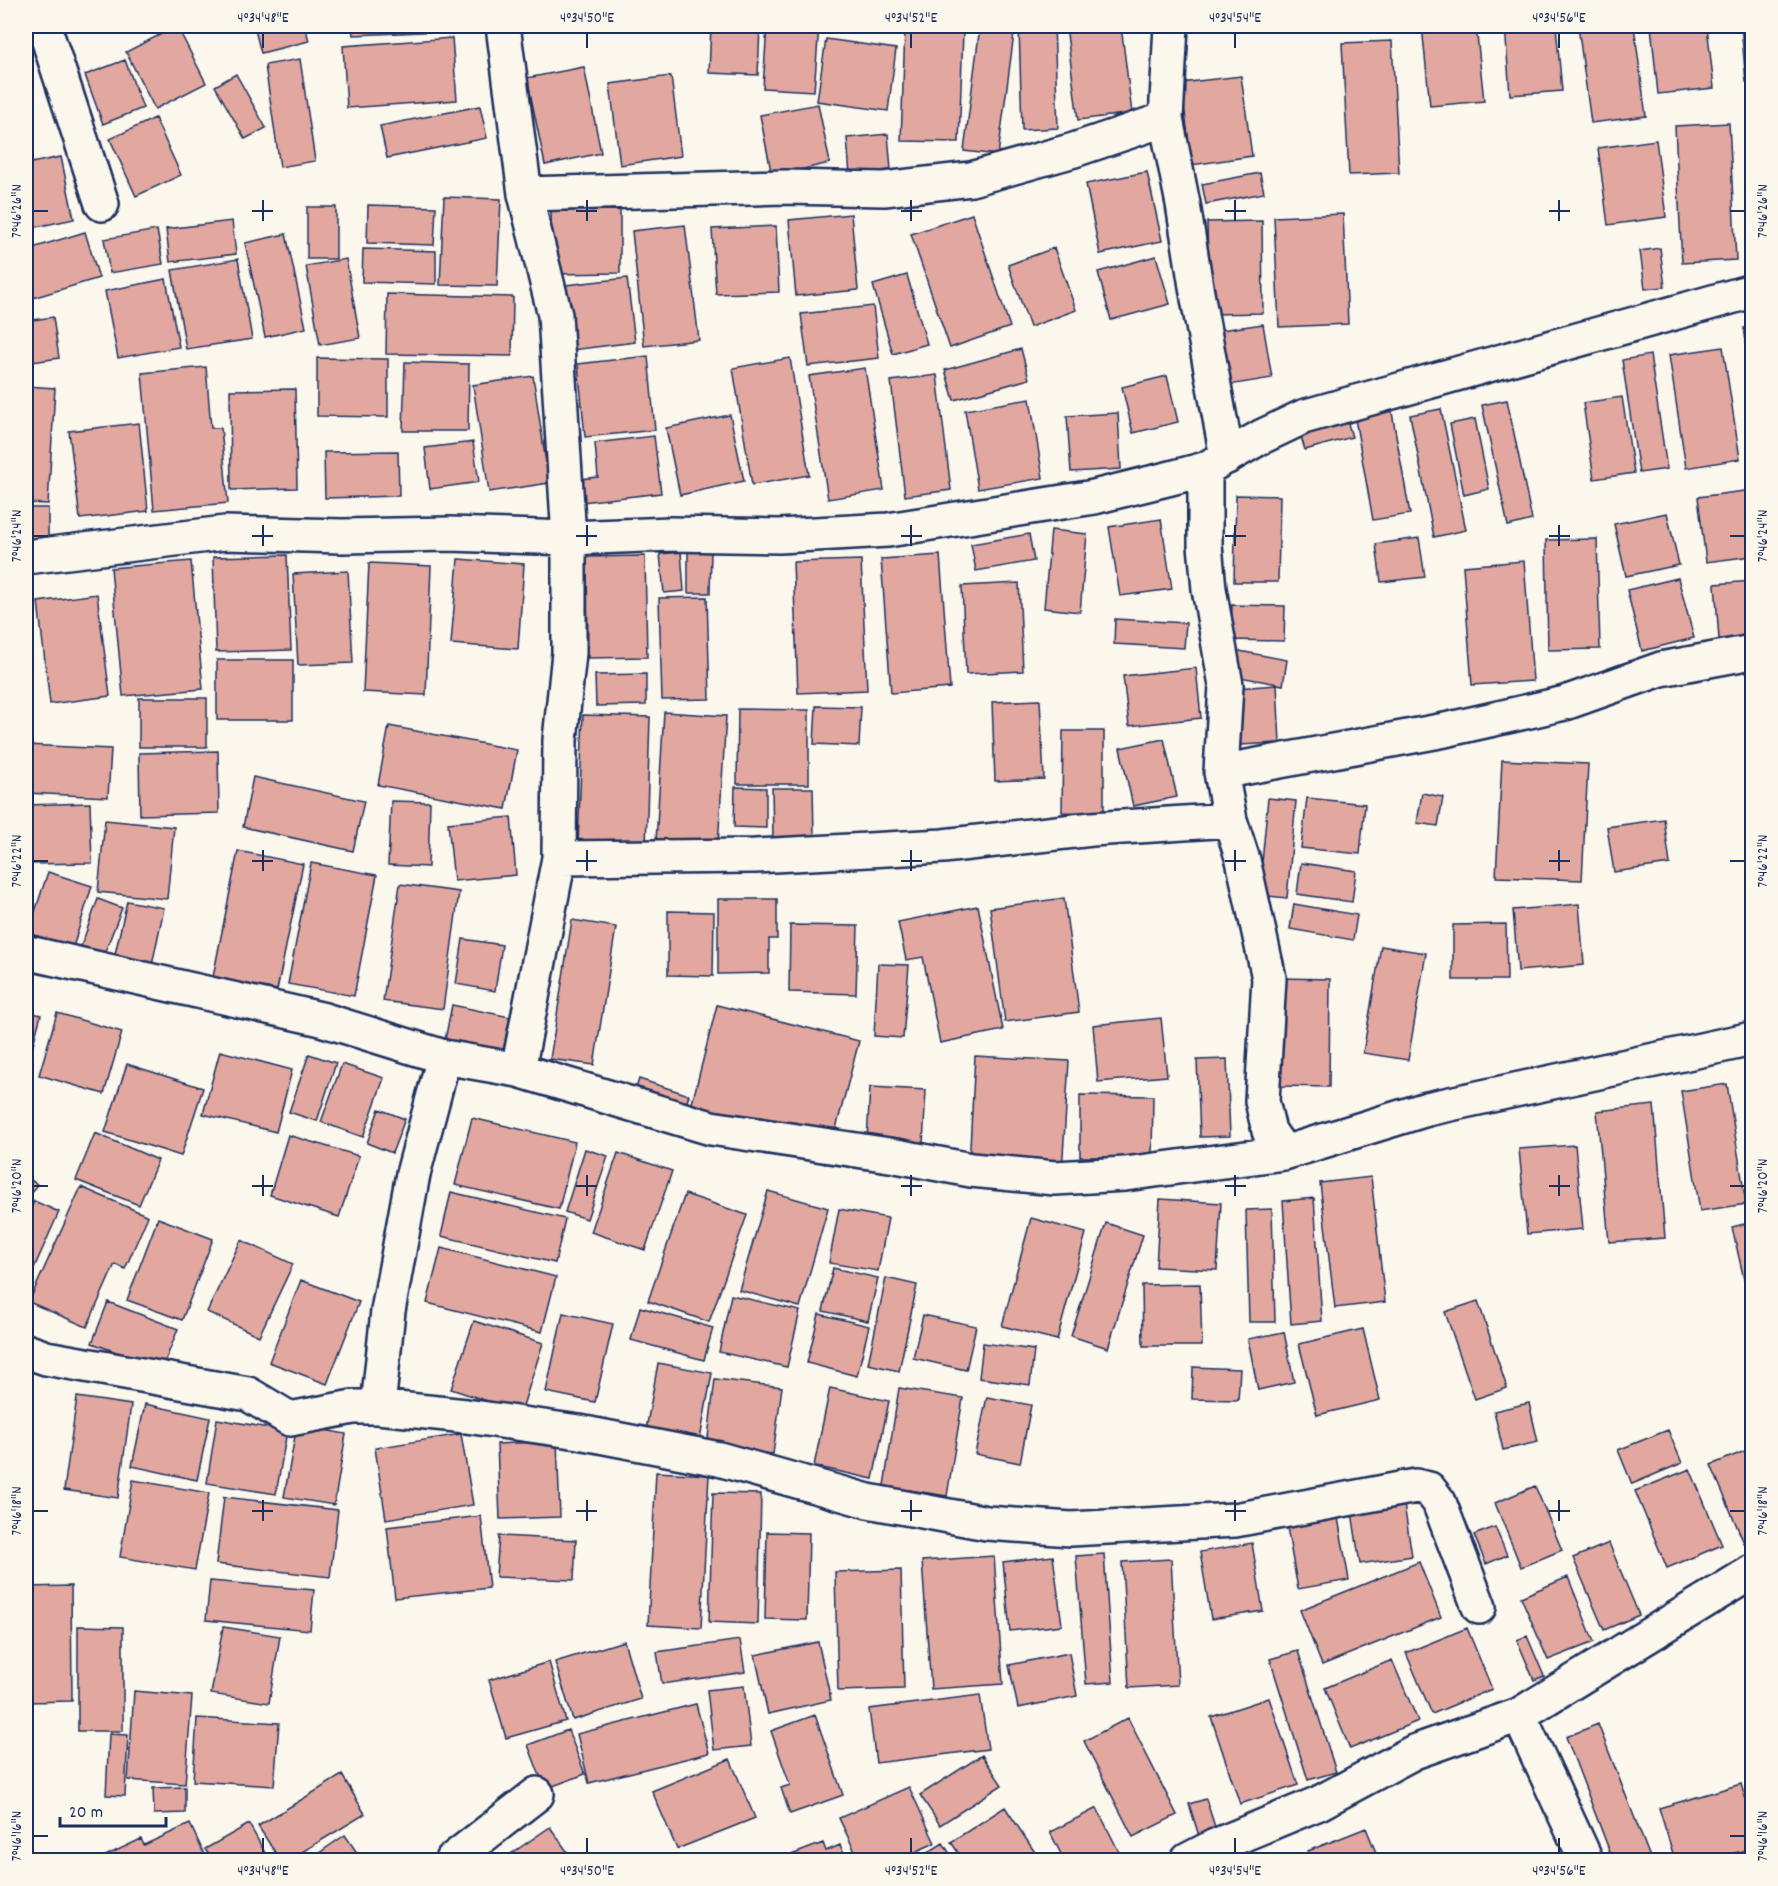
<svg xmlns="http://www.w3.org/2000/svg" width="1778" height="1886" viewBox="0 0 1778 1886" font-family="Dekko,sans-serif">
<style>
.building{fill:#e2a8a0;stroke:#1b2f5e;stroke-width:1.5}
.lines{fill:none;stroke-linecap:round;stroke-linejoin:round}
.street-casing{stroke:#1b2f5e;stroke-width:38}
.street{stroke:#fbf7ec;stroke-width:33}
.ticks{fill:none;stroke:#1b2f5e;stroke-width:2}
.neatline{fill:none;stroke:#1b2f5e;stroke-width:2}
.ticks-label{font-size:15px;text-anchor:middle;fill:#1b2f5e}
</style>
<rect width="100%" height="100%" fill="#fbf7ec"/>
<filter id="ink" filterUnits="userSpaceOnUse"><feTurbulence type="fractalNoise" baseFrequency=".0167" numOctaves="2"/><feDisplacementMap in="SourceGraphic" scale="12" xChannelSelector="R" yChannelSelector="G"/><feConvolveMatrix kernelMatrix="1 2 1 2 8 2 1 2 1" color-interpolation-filters="sRGB"/></filter>
<g filter="url(#ink)">
<path class="building" d="M177 26 206 83 155 109 126 52Z
M254 26H305L309 41 261 53Z
M352 26H445V31L353 35Z
M711 26H760L758 75 709 73Z
M767 26H819L814 91 763 88Z
M980 26H1015L998 155 964 151Z
M1019 26H1054L1058 128 1022 130Z
M1066 26H1121L1132 113 1078 120Z
M1422 26H1476L1484 101 1430 106Z
M1505 26H1556L1562 91 1510 95Z
M1578 26H1634L1646 116 1591 123Z
M1651 26H1707L1714 88 1658 94Z
M1741 26H1752V82H1746Z
M905 29 963 31 959 142 901 141Z
M452 38 457 100 347 108 343 46Z
M826 39 896 49 888 111 817 101Z
M1392 41 1399 173 1349 175 1342 43Z
M300 59 315 161 280 167 265 65Z
M125 60 143 108 103 124 85 75Z
M584 67 601 153 545 165 527 78Z
M236 74 266 128 245 139 215 86Z
M671 76 681 156 620 165 610 84Z
M1241 76 1252 156 1192 165 1181 83Z
M818 104 830 163 772 176 760 115Z
M480 106 487 138 387 158 380 126Z
M155 118 181 175 136 196 110 139Z
M1729 123 1736 260 1682 263 1675 126Z
M888 134 891 170 850 175 847 138Z
M1656 140 1666 217 1608 225 1598 148Z
M1744 153H1752V234H1751Z
M61 157 74 219 26 229V164Z
M1147 172 1162 241 1100 254 1086 184Z
M1260 173 1264 193 1206 204 1202 184Z
M444 197 501 199 497 286 440 285Z
M368 205 436 207 434 245 367 243Z
M307 207H336V259H307Z
M620 210V273L552 274 551 211Z
M851 214 858 290 796 296 789 220Z
M972 214 1010 327 950 348 911 234Z
M1343 214 1348 324 1279 327 1274 217Z
M232 221 236 254 170 262 166 229Z
M1262 221 1263 313 1209 314 1207 222Z
M685 225 699 340 644 346 632 231Z
M776 226 779 292 716 294 712 229Z
M157 230 163 264 110 273 104 239Z
M85 232 99 278 26 300V250Z
M286 234 306 328 265 337 245 243Z
M1054 248 1076 310 1030 327 1008 265Z
M1660 248 1665 287 1645 289 1640 251Z
M363 249 436 251V284L362 282Z
M1156 256 1170 304 1111 320 1098 272Z
M238 259 252 339 186 349 172 270Z
M346 259 360 338 320 345 306 266Z
M907 275 927 344 893 354 873 285Z
M627 278 635 342 564 351 557 286Z
M166 279 179 347 118 358 105 291Z
M387 294 513 297 512 356 386 354Z
M873 306 879 358 808 366 801 314Z
M53 317 59 358 26 363V321Z
M1263 324 1272 378 1223 386 1214 331Z
M1752 327V382L1744 328Z
M1723 347 1740 459 1686 468 1669 355Z
M1021 349 1029 379 954 400 945 370Z
M1650 355 1667 469 1639 473 1622 360Z
M648 356 655 430 585 437 578 364Z
M317 358 388 359V417L317 416Z
M790 358 809 475 752 485 733 368Z
M405 362 469 364 468 431H403Z
M206 367 211 428H221L228 503 154 510 142 373Z
M865 368 884 490 828 499 809 376Z
M937 375 951 490 905 496 891 381Z
M533 376 549 483 489 492 473 385Z
M1167 376 1178 422 1133 433 1122 387Z
M26 386 55 388 48 504 26 503Z
M295 389 297 488 231 490 230 390Z
M1622 397 1634 473 1594 479 1583 403Z
M1030 399 1043 478 978 489 965 410Z
M1507 400 1532 520 1508 526 1482 405Z
M1391 407 1410 514 1373 520 1354 413Z
M1441 409 1466 530 1434 537 1410 415Z
M1118 413 1121 469 1071 472 1067 416Z
M730 415 744 481 680 495 666 428Z
M1346 417 1352 437 1305 450 1299 430Z
M1475 419 1489 489 1464 495 1450 424Z
M139 423 148 511 80 519 69 431Z
M654 436 661 493 582 502 580 479 598 477 595 443Z
M473 442 479 482 430 489 425 448Z
M398 451 399 496 325 498 324 452Z
M1752 490V556L1706 562 1698 497Z
M1236 495 1280 496 1278 582H1234Z
M26 508H48V542H26Z
M1667 513 1679 565 1626 576 1614 524Z
M1161 519 1172 589 1120 596 1109 527Z
M1051 530 1087 534 1080 612 1044 608Z
M1029 534 1034 561 976 571 971 544Z
M1419 538 1425 577 1381 582 1376 544Z
M1597 539 1600 649 1548 650 1546 540Z
M688 549 711 550 710 593H688Z
M681 552 684 591 664 593 660 554Z
M287 555 291 650 216 652 213 557Z
M940 555 950 688 891 693 881 559Z
M645 556 647 657 588 658 587 557Z
M458 559 524 564 518 649 451 644Z
M861 560 867 690 798 693 793 562Z
M191 561 203 689 123 696 111 568Z
M1524 561 1533 681 1472 685 1463 566Z
M369 563 431 566 426 695 363 692Z
M348 571 353 663 298 665 293 574Z
M1678 578 1694 638 1642 651 1627 590Z
M1752 581V637L1719 639 1715 584Z
M1019 583 1023 671 966 674 962 586Z
M97 594 110 696 50 704 38 602Z
M707 597 710 699 662 700 659 598Z
M1232 605 1285 606 1284 641 1231 640Z
M1115 619 1186 623 1184 648 1114 644Z
M1234 650 1287 660 1283 685 1229 675Z
M217 660H293V720H217Z
M1196 668 1201 718 1129 726 1123 676Z
M646 674V705L596 706 595 675Z
M1277 685 1280 743 1239 745 1236 688Z
M139 698H207V747H139Z
M1040 700 1044 779 995 781 992 702Z
M816 706 861 707 859 746 814 744Z
M738 709 809 710V784H737Z
M664 712 726 716 718 846 656 842Z
M583 715 650 717 646 847 578 844Z
M389 726 517 750 506 809 378 785Z
M1063 731H1104V813L1062 812Z
M1164 739 1177 797 1133 806 1120 748Z
M26 745 111 749 108 797 26 793Z
M218 751 219 813 140 815 139 753Z
M1502 760 1588 764 1582 880 1496 877Z
M253 777 364 801 353 851 243 827Z
M735 787 766 788V828L734 827Z
M772 788H813L814 837 773 838Z
M1422 793 1443 797 1438 826 1417 823Z
M1268 798 1296 801 1287 898 1259 895Z
M1307 798 1365 804 1360 854 1301 848Z
M391 801 430 802 428 867 388 865Z
M90 803 92 863 26 864V805Z
M511 817 516 875 454 881 448 823Z
M1664 819 1670 864 1614 872 1607 827Z
M105 820 174 827 167 899 98 892Z
M238 851 303 864 277 990 213 977Z
M311 863 377 875 354 996 288 984Z
M1301 863 1356 871 1352 902 1297 894Z
M48 872 92 886 73 947 28 933Z
M400 884 459 892 443 1009 383 1001Z
M1064 898 1079 1012 1005 1022 990 908Z
M98 899 122 908 103 957 80 949Z
M718 899H777V939H769V973L718 974Z
M127 901 164 908 151 970 113 963Z
M1294 904 1357 915 1353 940 1290 929Z
M1579 904 1584 965 1518 971 1513 910Z
M978 906 1003 1030 940 1043 923 957 906 960 898 922Z
M668 911 714 912 713 976 668 975Z
M572 920 616 927 594 1065 550 1059Z
M1506 924 1507 980H1453V925Z
M790 925 858 926 856 994 789 992Z
M463 939 502 945 495 991 456 984Z
M1381 946 1426 953 1408 1060 1363 1053Z
M878 964 909 965 903 1038 874 1036Z
M1280 978 1330 979 1329 1087 1279 1086Z
M452 1005 510 1017 501 1061 443 1050Z
M717 1005 859 1041 832 1144 691 1107Z
M26 1011 41 1015 26 1070Z
M57 1013 122 1032 104 1094 39 1075Z
M1161 1018 1167 1076 1098 1082 1093 1025Z
M220 1051 292 1070 276 1132 203 1114Z
M309 1054 336 1063 317 1121 289 1112Z
M975 1056 1069 1061 1062 1171 969 1166Z
M1227 1059 1230 1136 1200 1137 1197 1060Z
M127 1064 203 1088 181 1156 105 1132Z
M342 1064 384 1078 363 1137 321 1122Z
M639 1079 689 1095 682 1117 632 1101Z
M1727 1084 1746 1204 1700 1211 1681 1091Z
M870 1087 926 1090 923 1144 867 1140Z
M1080 1095 1153 1096 1152 1157H1080Z
M1654 1105 1665 1238 1609 1242 1597 1111Z
M379 1109 405 1119 392 1153 367 1143Z
M472 1118 575 1142 559 1209 455 1185Z
M95 1133 158 1160 139 1205 76 1180Z
M288 1135 359 1156 339 1217 270 1195Z
M1575 1145 1583 1229 1527 1234 1519 1149Z
M585 1149 608 1156 587 1219 565 1212Z
M618 1153 672 1171 645 1250 591 1232Z
M26 1177 37 1184 26 1204Z
M1371 1177 1385 1302 1335 1308 1320 1183Z
M81 1187 148 1216 125 1269 115 1264 87 1327 29 1302Z
M768 1191 828 1208 800 1307 739 1290Z
M451 1192 565 1219 555 1263 441 1236Z
M685 1194 747 1215 709 1322 648 1301Z
M1314 1198 1322 1321 1291 1324 1283 1201Z
M1160 1199 1221 1203 1217 1270 1156 1267Z
M34 1201 59 1212 26 1286V1220Z
M839 1209 888 1218 878 1271 829 1263Z
M1272 1209 1275 1322H1249L1246 1210Z
M158 1218 213 1239 182 1320 127 1300Z
M1031 1218 1086 1233 1057 1340 1002 1326Z
M1752 1222V1287L1746 1288 1732 1227Z
M1106 1223 1143 1235 1108 1348 1071 1336Z
M241 1240 293 1264 259 1336 207 1312Z
M441 1248 556 1277 542 1332 427 1303Z
M833 1268 878 1278 868 1321 823 1311Z
M886 1278 917 1285 899 1371 868 1364Z
M301 1280 359 1302 327 1384 269 1362Z
M1200 1284 1202 1346H1143L1142 1285Z
M731 1295 800 1311 787 1367 719 1352Z
M1478 1301 1507 1388 1475 1399 1445 1312Z
M108 1302 178 1329 162 1369 92 1343Z
M640 1307 713 1328 704 1360 631 1340Z
M563 1313 613 1324 595 1402 546 1392Z
M819 1314 869 1326 857 1376 807 1363Z
M923 1315 976 1326 966 1370 913 1358Z
M474 1321 543 1343 521 1412 451 1389Z
M1363 1329 1380 1400 1317 1415 1299 1344Z
M1284 1332 1294 1382 1258 1390 1248 1339Z
M983 1343 1034 1350 1030 1385 979 1378Z
M658 1363 712 1373 700 1439 646 1430Z
M1193 1367 1240 1369 1238 1400 1192 1399Z
M715 1379 782 1387 773 1454 707 1446Z
M830 1388 889 1401 873 1479 814 1466Z
M899 1388 963 1398 947 1496 884 1486Z
M77 1397 131 1405 118 1498 64 1490Z
M987 1397 1031 1405 1020 1463 975 1454Z
M1529 1403 1538 1442 1503 1450 1494 1411Z
M145 1404 210 1418 197 1480 132 1466Z
M217 1419 287 1431 276 1494 207 1483Z
M297 1425 346 1434 334 1505 284 1497Z
M1668 1430 1682 1463 1632 1484 1618 1450Z
M461 1434 473 1505 386 1519 375 1448Z
M557 1441 560 1517 500 1519 497 1444Z
M1752 1448V1539L1744 1543 1711 1465Z
M1690 1469 1722 1545 1667 1568 1635 1491Z
M656 1472 709 1475 701 1628 648 1625Z
M133 1480 209 1493 195 1570 120 1557Z
M1535 1486 1562 1550 1521 1567 1495 1503Z
M713 1493 761 1494 758 1624 709 1622Z
M224 1497 338 1510 330 1577 216 1564Z
M1403 1498 1412 1556 1360 1564 1351 1506Z
M481 1516 489 1588 395 1598 387 1527Z
M1338 1518 1349 1580 1298 1589 1287 1527Z
M1495 1527 1507 1555 1486 1564 1474 1535Z
M767 1532 809 1533 807 1620 765 1619Z
M499 1536 576 1540 574 1580 496 1577Z
M1252 1543 1263 1611 1211 1619 1200 1552Z
M1609 1543 1639 1615 1604 1630 1573 1558Z
M1104 1554 1113 1682 1086 1684 1076 1556Z
M994 1556 1003 1684 931 1689 922 1561Z
M1053 1556 1062 1625 1010 1631 1003 1562Z
M1171 1559 1178 1685 1129 1688 1122 1562Z
M1419 1562 1441 1617 1322 1665 1300 1610Z
M901 1570 904 1689 838 1691 835 1572Z
M1568 1577 1594 1642 1548 1660 1521 1597Z
M210 1581 314 1590 310 1630 206 1620Z
M71 1586 72 1701 26 1702V1587Z
M78 1626 123 1627V1731H78Z
M223 1627 280 1636 269 1703 211 1694Z
M1467 1628 1492 1689 1432 1714 1406 1653Z
M1527 1636 1544 1676 1534 1680 1517 1640Z
M740 1640 745 1672 662 1684 657 1652Z
M624 1641 641 1699 573 1720 555 1662Z
M818 1642 831 1700 768 1714 755 1655Z
M1298 1651 1336 1772 1308 1780 1270 1659Z
M1069 1653 1077 1696 1018 1708 1009 1665Z
M1392 1660 1418 1721 1350 1749 1325 1688Z
M549 1662 566 1721 506 1738 489 1680Z
M744 1686 751 1746 714 1750 707 1690Z
M134 1691 192 1696 185 1784 128 1780Z
M980 1695 988 1749 876 1763 869 1709Z
M1269 1698 1298 1785 1240 1804 1211 1717Z
M696 1704 709 1753 589 1783 577 1734Z
M815 1715 843 1795 790 1814 781 1788 790 1785 771 1731Z
M197 1718 279 1723 274 1786 193 1781Z
M1128 1718 1177 1815 1133 1837 1084 1741Z
M1598 1724 1651 1860H1613L1566 1737Z
M568 1730 585 1774 545 1789 528 1745Z
M109 1734 128 1735 125 1796 106 1795Z
M982 1755 1002 1785 940 1825 920 1795Z
M730 1759 755 1818 677 1849 652 1791Z
M342 1775 365 1814 289 1860H280L258 1826Z
M1741 1784 1752 1821V1848L1711 1860H1675L1659 1808Z
M185 1787V1813L154 1814 153 1788Z
M909 1787 935 1843 896 1860H859L839 1818Z
M1206 1799 1217 1833 1200 1839 1189 1804Z
M1005 1807 1040 1860H963L951 1842Z
M1097 1808 1123 1860H1064L1050 1832Z
M190 1824 207 1860H107L105 1856 141 1839 144 1845Z
M249 1824 269 1860H212L205 1849Z
M550 1827 573 1860H502Z
M1366 1828 1379 1860H1312L1308 1851Z
M345 1835 362 1860H309Z
M823 1843 826 1851 840 1845 847 1860H778Z
M943 1843 954 1860H916Z"/>
<g class="lines">
<defs>
<path id="street" d="M44 26 102 204
M503 26 525 194 555 315 569 538V653L560 740 559 858 518 1070
M1171 26 1166 119 1183 204 1197 293 1227 457
M525 194 785 187 884 189 971 179 1074 150 1166 119
M1205 469V545L1209 589 1226 685 1221 772 1230 820 1243 860 1269 978 1262 1101 1269 1131 1284 1153
M26 557 225 533 342 536 450 534 569 538 671 534 779 536 888 530 1094 497 1171 478 1205 469 1261 437 1303 417 1752 291
M1221 772 1445 730 1565 703 1661 669 1752 652
M559 858 755 856 943 846 1092 829 1230 820
M29 953 321 1019 444 1057 518 1070 711 1128 896 1156 971 1170 1055 1178 1125 1174 1284 1153 1427 1109 1752 1039
M26 1351 46 1358 248 1394 290 1419 353 1407H378L466 1416 579 1432 719 1459 868 1501 987 1523 1071 1529 1235 1520 1416 1486 1429 1489 1439 1502 1479 1607
M378 1407 388 1311 413 1174 444 1057
M1519 1715 1586 1860
M452 1860 537 1794
M1188 1860 1215 1846 1319 1803 1414 1752 1519 1715 1752 1572"/>
</defs>
<use href="#street" class="street-casing"/>
<use href="#street" class="street"/>
</g>
</g>
<path class="ticks" d="M263 33V48M587 33V48M911 33V48M1235 33V48M1559 33V48M263 200V221M587 200V221M911 200V221M1235 200V221M1559 200V221M33 211H48M252 211H273M576 211H597M901 211H922M1225 211H1246M1549 211H1570M1730 211H1745M263 525V546M587 525V546M911 525V546M1235 525V546M1559 525V546M33 536H48M252 536H273M576 536H597M901 536H922M1225 536H1246M1549 536H1570M1730 536H1745M263 850V871M587 850V871M911 850V871M1235 850V871M1559 850V871M33 861H48M252 861H273M576 861H597M901 861H922M1225 861H1246M1549 861H1570M1730 861H1745M263 1175V1196M587 1175V1196M911 1175V1196M1235 1175V1196M1559 1175V1196M33 1186H48M252 1186H273M576 1186H597M901 1186H922M1225 1186H1246M1549 1186H1570M1730 1186H1745M263 1500V1521M587 1500V1521M911 1500V1521M1235 1500V1521M1559 1500V1521M33 1511H48M252 1511H273M576 1511H597M901 1511H922M1225 1511H1246M1549 1511H1570M1730 1511H1745M33 1836H48M1730 1836H1745M263 1838V1853M587 1838V1853M911 1838V1853M1235 1838V1853M1559 1838V1853"/>
<rect width="1778" height="1886" fill="none" stroke="#fbf7ec" stroke-width="66"/>
<path d="M60 1817v9h106v-9" fill="none" stroke="#1b2f5e" stroke-width="3"/>
<text x="69" y="1817" font-size="18" fill="#1b2f5e" stroke="#fbf7ec" stroke-width="4.5" paint-order="stroke">20 m</text>
<rect x="33" y="33" width="1712" height="1820" class="neatline"/>
<g class="ticks-label">
<text x="263" y="22">4°34'48"E</text>
<text x="587" y="22">4°34'50"E</text>
<text x="911" y="22">4°34'52"E</text>
<text x="1235" y="22">4°34'54"E</text>
<text x="1559" y="22">4°34'56"E</text>
<text transform="translate(16 211) rotate(-90)" y="5">7°46'26"N</text>
<text transform="translate(1762 211) rotate(-90)" y="5">7°46'26"N</text>
<text transform="translate(16 536) rotate(-90)" y="5">7°46'24"N</text>
<text transform="translate(1762 536) rotate(-90)" y="5">7°46'24"N</text>
<text transform="translate(16 861) rotate(-90)" y="5">7°46'22"N</text>
<text transform="translate(1762 861) rotate(-90)" y="5">7°46'22"N</text>
<text transform="translate(16 1186) rotate(-90)" y="5">7°46'20"N</text>
<text transform="translate(1762 1186) rotate(-90)" y="5">7°46'20"N</text>
<text transform="translate(16 1511) rotate(-90)" y="5">7°46'18"N</text>
<text transform="translate(1762 1511) rotate(-90)" y="5">7°46'18"N</text>
<text transform="translate(16 1836) rotate(-90)" y="5">7°46'16"N</text>
<text transform="translate(1762 1836) rotate(-90)" y="5">7°46'16"N</text>
<text x="263" y="1875">4°34'48"E</text>
<text x="587" y="1875">4°34'50"E</text>
<text x="911" y="1875">4°34'52"E</text>
<text x="1235" y="1875">4°34'54"E</text>
<text x="1559" y="1875">4°34'56"E</text>
</g>
</svg>
